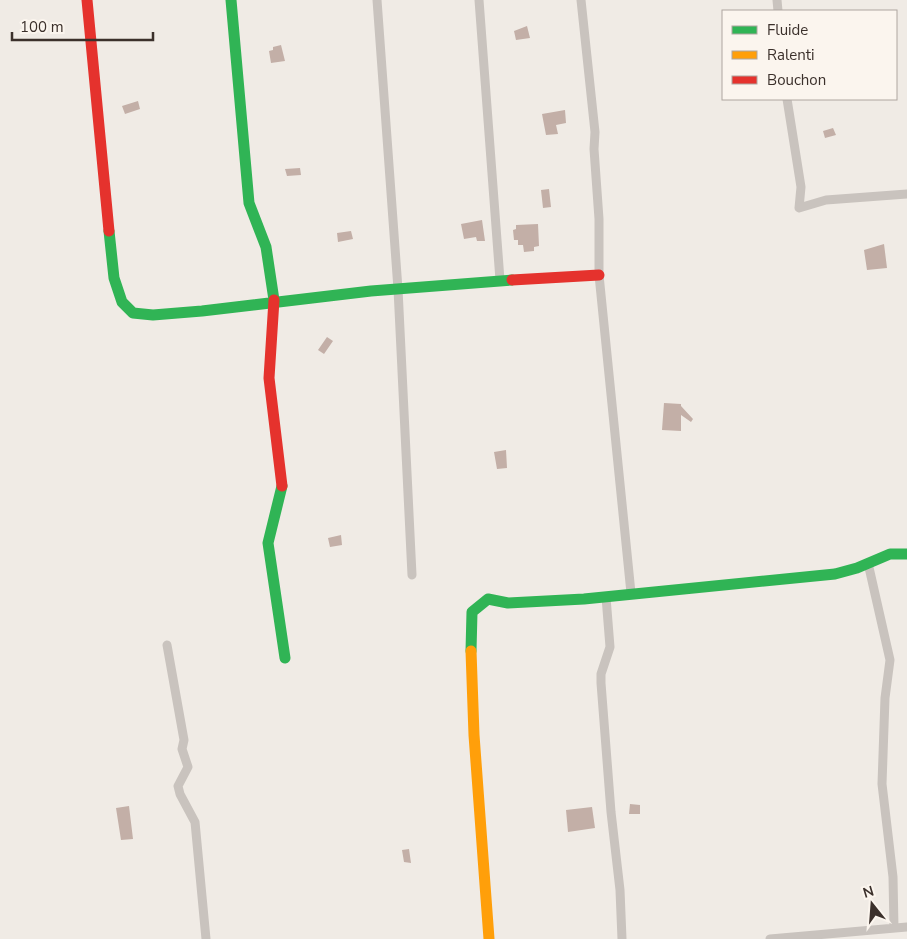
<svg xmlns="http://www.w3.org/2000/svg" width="907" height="939" viewBox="0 0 907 939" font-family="'Nunito Sans',sans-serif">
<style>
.building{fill:#c3afa7}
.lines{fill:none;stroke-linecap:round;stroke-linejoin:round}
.street{stroke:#c9c3be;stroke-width:9}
.fast{stroke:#30b455;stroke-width:11}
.slow{stroke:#ff9f0a;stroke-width:11}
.jam{stroke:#e5322d;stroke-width:11}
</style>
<rect width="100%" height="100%" fill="#f0ebe5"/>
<path class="building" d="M527 26 530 38 516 40 514 31Z
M281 45 285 61 271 63 269 51 273 50V47Z
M138 101 140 109 125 114 122 106Z
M565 110 566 123 556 125 558 134 546 135 542 114Z
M833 128 836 135 825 138 823 131Z
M300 168 301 175 287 176 285 169Z
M549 189 551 207 543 208 541 190Z
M482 220 485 241H477L476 237 464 239 461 224Z
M538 224 539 246 534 247V251L524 252 523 245H518V240H514L513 230 516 229V225Z
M351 231 353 239 338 242 337 233Z
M884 244 887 268 867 270 864 250Z
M327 337 333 341 324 354 318 350Z
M664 403 681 404V406L693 419 691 422 681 415V431L662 430Z
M506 450 507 468 497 469 494 452Z
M341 535 342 545 330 547 328 538Z
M630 804 640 805V814H629Z
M129 806 133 839 121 840 116 808Z
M592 807 595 828 568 832 566 810Z
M409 849 411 863 404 862 402 850Z"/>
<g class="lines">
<path class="street" d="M377 0 398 289 412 575
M479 0 500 280
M581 0 595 132 594 149 599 219V275L631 593
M777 0 778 11
M787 99 801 187 799 208 826 200 907 194
M868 563 890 660 885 698 882 784 893 877 894 928
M606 597 610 647 601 674V683L611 812 620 890 622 939
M167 645 184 740 182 749 188 767 178 786 180 794 195 822 206 939
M770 939 907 927"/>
<path class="fast" d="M231 0 249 203 266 247 274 300
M109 231 114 278 122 302 133 313 153 315 202 311 371 291 512 280
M282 486 268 543 285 658
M471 651 472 612 488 599 508 603 584 599 835 574 857 568 890 554H907"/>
<path class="slow" d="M471 651 474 735 489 939"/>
<path class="jam" d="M87 0 109 231
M512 280 599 275
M274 300 269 378 282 486"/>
</g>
<rect x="722" y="10" width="175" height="90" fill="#fbf5ee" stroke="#aea6a0"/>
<rect x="732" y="26" width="25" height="8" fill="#30b455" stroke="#aea6a0"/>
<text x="767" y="35" font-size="15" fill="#3b302b">Fluide</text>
<rect x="732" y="51" width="25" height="8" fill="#ff9f0a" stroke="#aea6a0"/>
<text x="767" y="60" font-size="15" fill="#3b302b">Ralenti</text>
<rect x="732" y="76" width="25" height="8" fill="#e5322d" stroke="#aea6a0"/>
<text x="767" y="85" font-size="15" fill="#3b302b">Bouchon</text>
<g transform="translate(872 904) rotate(343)" stroke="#fbf5ee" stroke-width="4" paint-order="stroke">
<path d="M0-4L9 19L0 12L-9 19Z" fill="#3b302b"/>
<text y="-8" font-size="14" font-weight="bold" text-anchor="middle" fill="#3b302b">N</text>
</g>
<path d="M12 32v8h141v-8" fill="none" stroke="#3b302b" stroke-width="2.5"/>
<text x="20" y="32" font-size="15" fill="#3b302b" stroke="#fbf5ee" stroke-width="4" paint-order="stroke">100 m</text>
</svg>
